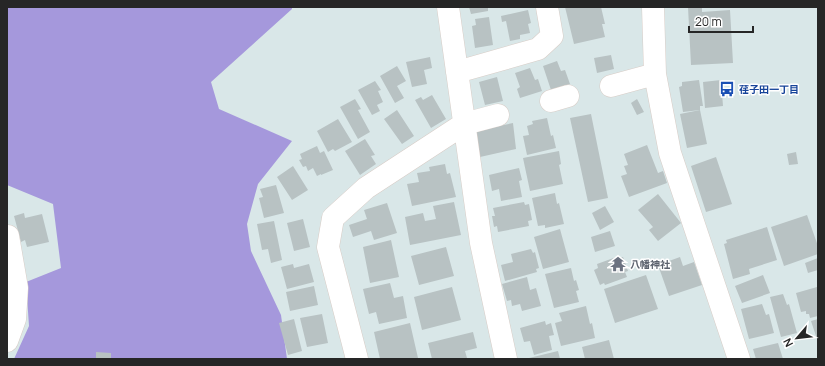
<svg xmlns="http://www.w3.org/2000/svg" width="825" height="366" viewBox="0 0 825 366" font-family="Manrope,'Noto Sans JP',sans-serif">
<style>
.green{fill:#a598dc}
.building{fill:#b8c2c3}
.lines{fill:none;stroke-linecap:round;stroke-linejoin:round}
.minor-casing{stroke:#d8cdc7;stroke-width:23}
.minor{stroke:#fff;stroke-width:22}
.labels{text-anchor:middle;dominant-baseline:central;stroke-width:3;stroke-linejoin:round;paint-order:stroke}
.transit-label{font-size:10px;font-weight:bold;fill:#164399;stroke:#fff;text-anchor:start}
.worship-label{font-size:10px;font-weight:bold;fill:#5b616d;stroke:#fff;text-anchor:start}
</style>
<rect width="100%" height="100%" fill="#d9e7e8"/>
<path class="green" d="M7 7H292V9L211 82 219 109 292 141 258 184 247 224 251 251 281 315 287 359H14L29 326 26 282 61 268 53 204 7 185Z"/>
<path class="building" d="M469 7H488V11L471 14Z
M565 7H601L605 24H602L605 37 574 44Z
M688 7H702V12L730 10 733 63 691 65Z
M528 10 531 23 528 24 530 33 520 35V39L510 41 506 21 502 22 501 16Z
M489 17 493 45 475 48 472 26 476 25 475 19Z
M611 55 614 69 597 73 594 58Z
M430 57 432 68 424 70 427 84 412 87 406 62Z
M557 61 561 71 565 70 570 84 551 90 543 66Z
M397 66 406 81 397 86 404 98 395 103 380 76Z
M530 68 535 80 538 79 542 91 520 98 517 89 520 87 515 73Z
M497 77 503 101 485 105 479 82Z
M699 80 703 106H700V110L683 112 679 87 682 86V82Z
M721 80 723 106 705 108 703 82Z
M375 81 381 90 378 91 383 102 377 105 380 111 372 115 358 90Z
M432 95 446 119 431 128 415 100 421 97 423 100Z
M355 99 361 109 358 110 370 132 358 139 340 107Z
M637 99 644 112 637 115 631 103Z
M397 110 414 136 402 144 384 119Z
M700 110 707 144 687 148 680 114Z
M591 114 608 198 588 202 570 118Z
M547 118 551 136 553 135 556 148 527 155 523 136 529 135 527 126 533 124 532 121Z
M338 119 352 142 335 151 333 149 328 152 317 131Z
M513 123 516 149 480 157 475 131Z
M365 139 375 155 371 156 376 164 360 175 345 151Z
M647 145 658 173 663 171 667 183 629 197 621 176 627 174 624 166 628 165 624 154Z
M317 146 320 153 324 151 333 170 321 175V174L317 176 313 168 308 171 306 166 303 167 299 160 302 159 300 154Z
M559 151 561 164 559 165 563 184 530 191 523 158Z
M796 152 798 164 789 165 787 154Z
M716 157 732 204 706 212 691 166Z
M445 164 447 174 450 173 456 197 412 206 407 184 419 182 417 173 430 171 429 167Z
M293 166 308 190 292 200 277 177Z
M519 168 522 180 519 181 522 197 501 201 499 189 492 191 489 175Z
M276 185 284 213 264 218 259 198 263 197 260 189Z
M555 193 557 204 559 203 564 224 545 228V225L538 226 532 198Z
M658 194 681 223 658 241 649 230 653 227 638 210Z
M454 202 461 235 410 245 405 217 423 213 425 221 436 219 433 206Z
M524 202 525 205 529 204 532 220 528 221 529 226 498 232 497 226 494 227 492 216H495L493 208Z
M387 203 397 233 374 240 371 231 353 237 349 225 367 219 364 210Z
M605 206 614 222 600 230 592 213Z
M24 213 25 218 42 214 49 242 27 247 25 240 21 242 14 216Z
M807 215 818 246V254L784 266 771 227Z
M303 219 310 247 294 251 287 223Z
M274 221 282 260 271 263 268 249 262 250 257 224Z
M767 227 777 260 749 269 750 274 733 279 724 244 727 243 726 240Z
M560 229 569 262 543 269 534 237Z
M610 231 615 246 595 252 591 237Z
M391 240 399 277 370 283 363 247Z
M446 247 454 276 419 285 411 256Z
M531 249 533 253 535 252 539 268 536 269 537 272 505 281 501 265 513 262 511 254Z
M619 256 620 258 623 257 628 271 625 272 627 277 605 285 604 283 600 285 594 270 598 268 597 264Z
M680 257 683 266 694 262 702 285 669 296 658 265Z
M818 258V270L808 273 805 263Z
M293 264 294 268 309 264 314 282 287 289 281 267Z
M571 268 574 281 576 280 579 290 576 291 579 302 554 308 545 274Z
M646 275 658 309 615 323 604 289Z
M763 275 770 293 742 303 735 286Z
M527 277 530 290 536 288 541 306 522 311 520 304 512 306 511 300 507 301 502 284Z
M390 283 394 298 403 296 407 318 379 324 376 312 369 314 363 289Z
M314 286 318 305 290 311 286 292Z
M452 287 461 320 422 330 414 297Z
M817 287 818 292V316L810 318 809 314H806V311L801 312 796 293Z
M783 294 787 305 789 304 797 333 781 337 770 297Z
M762 304 766 315 769 314 774 333 749 339 741 309Z
M586 306 590 324 592 323 595 338 561 346 555 323 562 321 559 313Z
M322 314 328 343 307 347 300 318Z
M294 319 302 351 288 355 279 323Z
M818 319V342L811 321Z
M545 321 546 325 551 323 554 335 549 336 552 350 534 355 530 341 524 342 520 328Z
M410 323 418 358 414 359H380L374 332Z
M473 332 477 348 465 351 467 358 432 359 428 343Z
M609 340 614 359H585L582 347Z
M778 343 783 359H756L753 349Z
M558 351 560 359H529V358Z
M96 352 111 353V359H96Z"/>
<g class="lines">
<defs>
<path id="minor" d="M448 7 481 243 506 359
M653 7 655 74 670 153 739 359
M457 72 538 49 552 36 547 7
M611 86 655 74
M551 101 568 96
M7 341 15 319 17 288 8 236
M357 359 328 247 333 218 366 188 464 124 498 115"/>
</defs>
<use href="#minor" class="minor-casing"/>
<use href="#minor" class="minor"/>
</g>
<defs>
<symbol id="bus-bare" viewBox="-9 -9 18 18"><path d="M-5-6H5V4H4V6H2V4H-2V6H-4V4H-5ZM-3.5-4V0h7V-4ZM-3.5 1.2v1.5H-2V1.2ZM2 1.2v1.5H3.5V1.2Z" fill="#1a4fb4" stroke="#fff" stroke-width="2.5" paint-order="stroke"/></symbol>
<symbol id="temple-bare" viewBox="-9 -9 18 18"><path d="M0-6L5-2H3V0L6.5 2.5H4V6H1.5V3h-3V6H-4V2.5H-6.5L-3 0V-2H-5Z" fill="#6b7280" stroke="#fff" stroke-width="2.5" paint-order="stroke"/></symbol>
</defs>
<g fill-rule="evenodd">
<use href="#bus-bare" x="716" y="78" width="22" height="22"/>
<use href="#temple-bare" x="607" y="253" width="22" height="22"/>
</g>
<g class="labels">
<g class="transit-label">
<text x="739" y="89">荏子田一丁目</text>
</g>
<g class="worship-label">
<text x="630" y="264">八幡神社</text>
</g>
</g>
<rect width="825" height="366" fill="none" stroke="#262626" stroke-width="16"/>
<g transform="translate(797 338) rotate(242)" stroke="#ffffff" stroke-width="3" paint-order="stroke">
<path d="M0-3L7 15L0 10L-7 15Z" fill="#262626"/>
<text y="-6" font-size="11" font-weight="bold" text-anchor="middle" fill="#262626">N</text>
</g>
<path d="M689 26v6h64v-6" fill="none" stroke="#262626" stroke-width="2"/>
<text x="695" y="26" font-size="12" fill="#262626" stroke="#ffffff" stroke-width="3" paint-order="stroke">20 m</text>
</svg>
